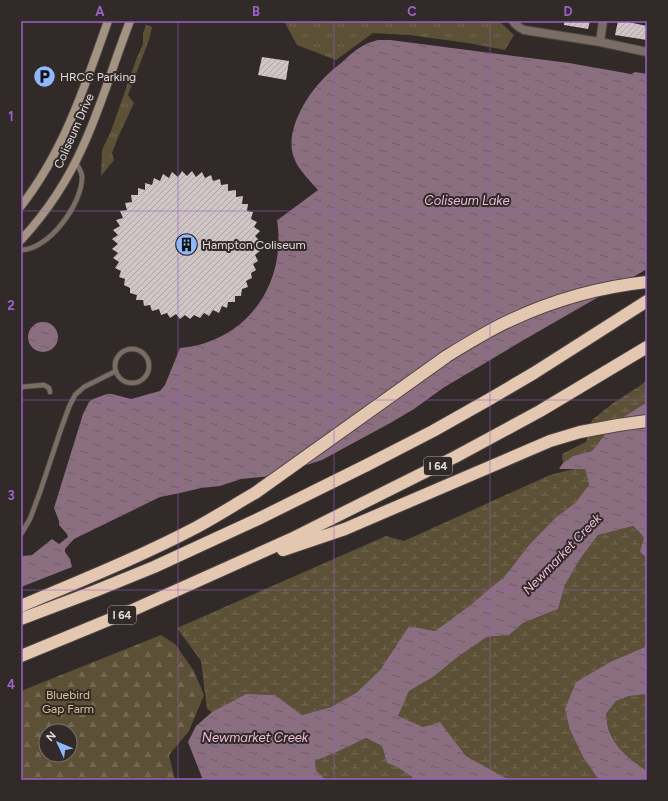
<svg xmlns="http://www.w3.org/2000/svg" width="668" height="801" viewBox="0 0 668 801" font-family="Figtree,sans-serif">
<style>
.grass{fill:url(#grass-tufts)}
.forest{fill:url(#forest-firs);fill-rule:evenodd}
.wetland{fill:url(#wetland-marsh)}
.water{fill:url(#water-ripples)}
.building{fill:url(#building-hatch)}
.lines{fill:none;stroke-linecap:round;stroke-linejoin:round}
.lane-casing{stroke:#4e4645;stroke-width:6}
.street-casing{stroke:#4e4645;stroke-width:10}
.secondary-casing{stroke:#4e4645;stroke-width:10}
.highway-casing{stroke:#4e4645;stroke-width:14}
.lane{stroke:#796d64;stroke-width:4.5}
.street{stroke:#796d64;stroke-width:8}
.secondary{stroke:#a49283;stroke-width:8}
.highway{stroke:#e4c7b0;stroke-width:12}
.grid{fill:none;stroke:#9a61c7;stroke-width:1;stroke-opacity:0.55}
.labels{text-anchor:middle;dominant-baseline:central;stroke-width:4;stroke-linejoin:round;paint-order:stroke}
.shield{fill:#322a28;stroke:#aca7a5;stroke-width:1}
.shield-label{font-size:11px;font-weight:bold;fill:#e1dcdb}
.poi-label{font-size:12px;fill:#e1dcdb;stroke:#322a28;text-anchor:start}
.street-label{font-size:12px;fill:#e1dcdb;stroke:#322a28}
.park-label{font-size:12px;fill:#dac28d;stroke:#322a28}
.water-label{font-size:13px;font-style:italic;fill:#f2bcdd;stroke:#322a28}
.neatline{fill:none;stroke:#9a61c7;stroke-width:1.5}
.grid-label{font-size:13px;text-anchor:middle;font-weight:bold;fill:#9a61c7}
</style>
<defs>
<pattern id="grass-tufts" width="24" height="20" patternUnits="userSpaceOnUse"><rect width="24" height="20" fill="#5c5136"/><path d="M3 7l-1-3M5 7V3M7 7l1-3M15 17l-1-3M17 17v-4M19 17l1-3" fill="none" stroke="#736952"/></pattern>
<pattern id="forest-firs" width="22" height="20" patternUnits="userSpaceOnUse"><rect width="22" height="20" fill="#5c5136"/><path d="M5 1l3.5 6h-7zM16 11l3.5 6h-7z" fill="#736952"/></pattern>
<pattern id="wetland-marsh" width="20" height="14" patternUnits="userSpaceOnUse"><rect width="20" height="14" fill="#5c5136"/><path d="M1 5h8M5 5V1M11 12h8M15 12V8" fill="none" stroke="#736952"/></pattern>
<pattern id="water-ripples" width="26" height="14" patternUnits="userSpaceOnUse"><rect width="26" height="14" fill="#8b6e80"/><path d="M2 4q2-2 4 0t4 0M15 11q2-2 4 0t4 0" fill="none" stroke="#6f5c67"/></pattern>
<pattern id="building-hatch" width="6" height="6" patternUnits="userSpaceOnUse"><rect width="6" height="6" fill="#cfc4c6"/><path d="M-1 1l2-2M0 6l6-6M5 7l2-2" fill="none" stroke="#aca4a5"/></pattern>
</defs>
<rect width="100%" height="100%" fill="#322a28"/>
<path class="grass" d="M284 21H501L500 22 514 35 505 50 468 43 409 35 373 33 336 60 297 45Z
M146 25 152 27 149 40 128 95 134 103 119 135 112 153 114 160 101 176 102 150 111 131 136 60 143 44V33Z"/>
<path class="forest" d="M161 635 175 644 194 671 204 695 189 731 169 755 175 780H21V691ZM46 731H70V755H46Z"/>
<path class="wetland" d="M647 381V402L614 423 592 451 573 456 563 463 562 454 586 442 592 420 612 404Z
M578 468 585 469 589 485 575 503 555 518 529 545 504 577 469 606 435 631 409 626 380 670 356 693 331 707 302 715 275 695 246 694 212 712 207 709 201 661 177 628 386 536 404 541 550 475Z
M632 526 644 537 641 552 647 558V646L610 662 576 682 570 730 583 757 598 779 601 780H510L466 756 440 722 423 727 397 716 409 691 433 677 459 656 487 637 509 635 523 623 558 609 565 585 580 559 598 535Z
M646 694H647V771C632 761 617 750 610 733 607 727 607 720 606 714L616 701 629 696Z
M366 738 382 746 387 763 397 767 412 777V780H326L316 770 315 761 337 752Z"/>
<path class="water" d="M378 40H390L569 63 631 74 635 72 647 74V269L522 341 443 388 414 409 392 422 322 460 272 476 241 479 220 486 201 488 180 493 160 497 74 539 65 549V552L70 559 72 567 21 587V557C25 555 28 556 32 555L52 539 59 544 68 537 67 534 59 525V521L54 508 83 414 89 402 93 399 107 394H112L131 399 160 391 165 385 180 348C246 342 287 285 277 220L279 219 318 190C310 181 298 169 294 158 284 132 306 96 324 78 329 73 334 68 340 64 353 52 361 44 378 40Z
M28 337a15 15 0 1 1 30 0a15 15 0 1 1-30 0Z
M647 402V558L640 552 644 537 633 526 598 535 580 559 565 585 558 609 523 623 509 635 487 637 459 656 433 677 409 691 398 716 423 727 440 722 466 756 510 780H412V777L397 767 387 763 382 746 366 738 337 752 315 761 316 770 326 780H203L188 742 196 726 212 712 246 694 275 695 302 715 331 707 356 693 380 670 409 626 435 631 469 606 504 577 529 545 555 518 575 503 589 485 585 469H559L563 463 573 456 592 451 614 423Z
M647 646V694L629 696 616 701 606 714C607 720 607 727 610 733 617 750 632 761 647 771V780H601L598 779 583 757 570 730 565 709 576 682 610 662Z"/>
<path class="building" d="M564 21H590L588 29 564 25Z
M618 21H623L647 26V40L615 35Z
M262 57 289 61 286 80 258 75Z
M182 171 187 176 192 171 196 177 202 172 205 178 211 175 213 181 220 179 221 185 228 184V191L236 190V197L243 196 242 204H248L247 211 253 212 251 219 257 222 254 227 260 231 255 236 260 241 256 245 260 251 255 255 258 261 253 264 256 270 251 273 252 278 246 281 248 287 242 289 241 296H235V302H228L227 308 222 306 219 313 213 310 209 316 204 313 200 318 194 315 190 319 185 315 180 319 176 314 170 318 167 313 161 315 159 309 152 311 150 305 144 306 143 300H136L137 295 130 293V288L124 285 125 279 119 277 121 271 115 268 119 262 113 258 118 253 112 249 118 244 112 239 118 235 113 230 120 226 116 220 123 218 120 211 127 210 125 203 132 202 131 195H138V188L145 190V183L152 185 154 178 160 181 163 174 169 178 172 172 178 177Z"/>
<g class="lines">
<defs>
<path id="lane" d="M21 250C49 250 83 203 82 176 81 171 79 167 75 162
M115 366a17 17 0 1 1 34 0a17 17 0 1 1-34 0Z
M21 387 44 385 49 388 50 392
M21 534 30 519 40 492 61 429 69 407 75 395 84 387 116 371"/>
<path id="street" d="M513 21C516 26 520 28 524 30L600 42 647 52
M600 42 603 21"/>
<path id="secondary" d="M21 206C64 151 85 86 108 21
M21 240C47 212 69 178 84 144 102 104 114 62 130 21"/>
<path id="highway" d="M283 550 345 529 550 441 580 432 618 425 647 421
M21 606C80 581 140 557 197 527 217 516 236 504 255 493L447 356C468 343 489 330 511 320 554 300 600 287 647 282
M21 619 95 591 154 567 256 520 367 465 433 431 488 400 534 373 647 301
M21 656 135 609 291 539 455 457 540 411 647 347"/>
</defs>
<use href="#lane" class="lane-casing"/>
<use href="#street" class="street-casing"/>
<use href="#secondary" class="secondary-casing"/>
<use href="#highway" class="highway-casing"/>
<use href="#lane" class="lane"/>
<use href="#street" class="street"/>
<use href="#secondary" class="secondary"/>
<use href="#highway" class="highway"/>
</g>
<path class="grid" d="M178 21V780M334 21V780M490 21V780M21 211H647M21 400H647M21 590H647"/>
<defs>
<symbol id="parking-disc" viewBox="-11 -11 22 22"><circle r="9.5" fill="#91b8fd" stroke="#322a28"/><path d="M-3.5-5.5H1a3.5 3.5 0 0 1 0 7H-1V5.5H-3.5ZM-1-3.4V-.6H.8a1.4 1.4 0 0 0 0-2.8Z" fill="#111"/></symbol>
<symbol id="building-disc" viewBox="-11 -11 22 22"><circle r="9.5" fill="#91b8fd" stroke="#322a28"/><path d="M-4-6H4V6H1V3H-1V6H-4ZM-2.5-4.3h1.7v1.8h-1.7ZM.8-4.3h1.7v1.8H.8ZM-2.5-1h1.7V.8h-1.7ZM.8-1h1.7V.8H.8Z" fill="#111"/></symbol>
</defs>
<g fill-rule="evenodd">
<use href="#parking-disc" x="32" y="64" width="25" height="25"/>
<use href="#building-disc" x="174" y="232" width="25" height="25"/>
</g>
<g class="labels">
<g class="shield">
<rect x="424" y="457" width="28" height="18" rx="3"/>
<rect x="108" y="606" width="28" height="18" rx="3"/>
</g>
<g class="shield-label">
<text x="438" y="466">I 64</text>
<text x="122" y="615">I 64</text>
</g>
<g class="poi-label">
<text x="60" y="77">HRCC Parking</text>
<text x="202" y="245">Hampton Coliseum</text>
</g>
<g class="street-label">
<text transform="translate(74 131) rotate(-66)">Coliseum Drive</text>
</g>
<g class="park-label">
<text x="68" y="695">Bluebird<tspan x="68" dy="14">Gap Farm</tspan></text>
</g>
<g class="water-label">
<text x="467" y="200">Coliseum Lake</text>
<text transform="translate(562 554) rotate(-46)">Newmarket Creek</text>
<text x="255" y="737">Newmarket Creek</text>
</g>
</g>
<rect width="668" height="801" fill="none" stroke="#322a28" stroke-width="44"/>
<g transform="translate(58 743) rotate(314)"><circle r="19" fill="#322a28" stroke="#787170"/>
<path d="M0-3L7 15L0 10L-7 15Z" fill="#91b8fd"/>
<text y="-6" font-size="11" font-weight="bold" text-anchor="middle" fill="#e1dcdb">N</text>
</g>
<rect x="22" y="22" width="624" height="757" class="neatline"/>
<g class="grid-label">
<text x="100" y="16">A</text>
<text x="256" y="16">B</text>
<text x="412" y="16">C</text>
<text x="568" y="16">D</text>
<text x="11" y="121">1</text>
<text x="11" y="310">2</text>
<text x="11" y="500">3</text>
<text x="11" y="689">4</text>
</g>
</svg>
